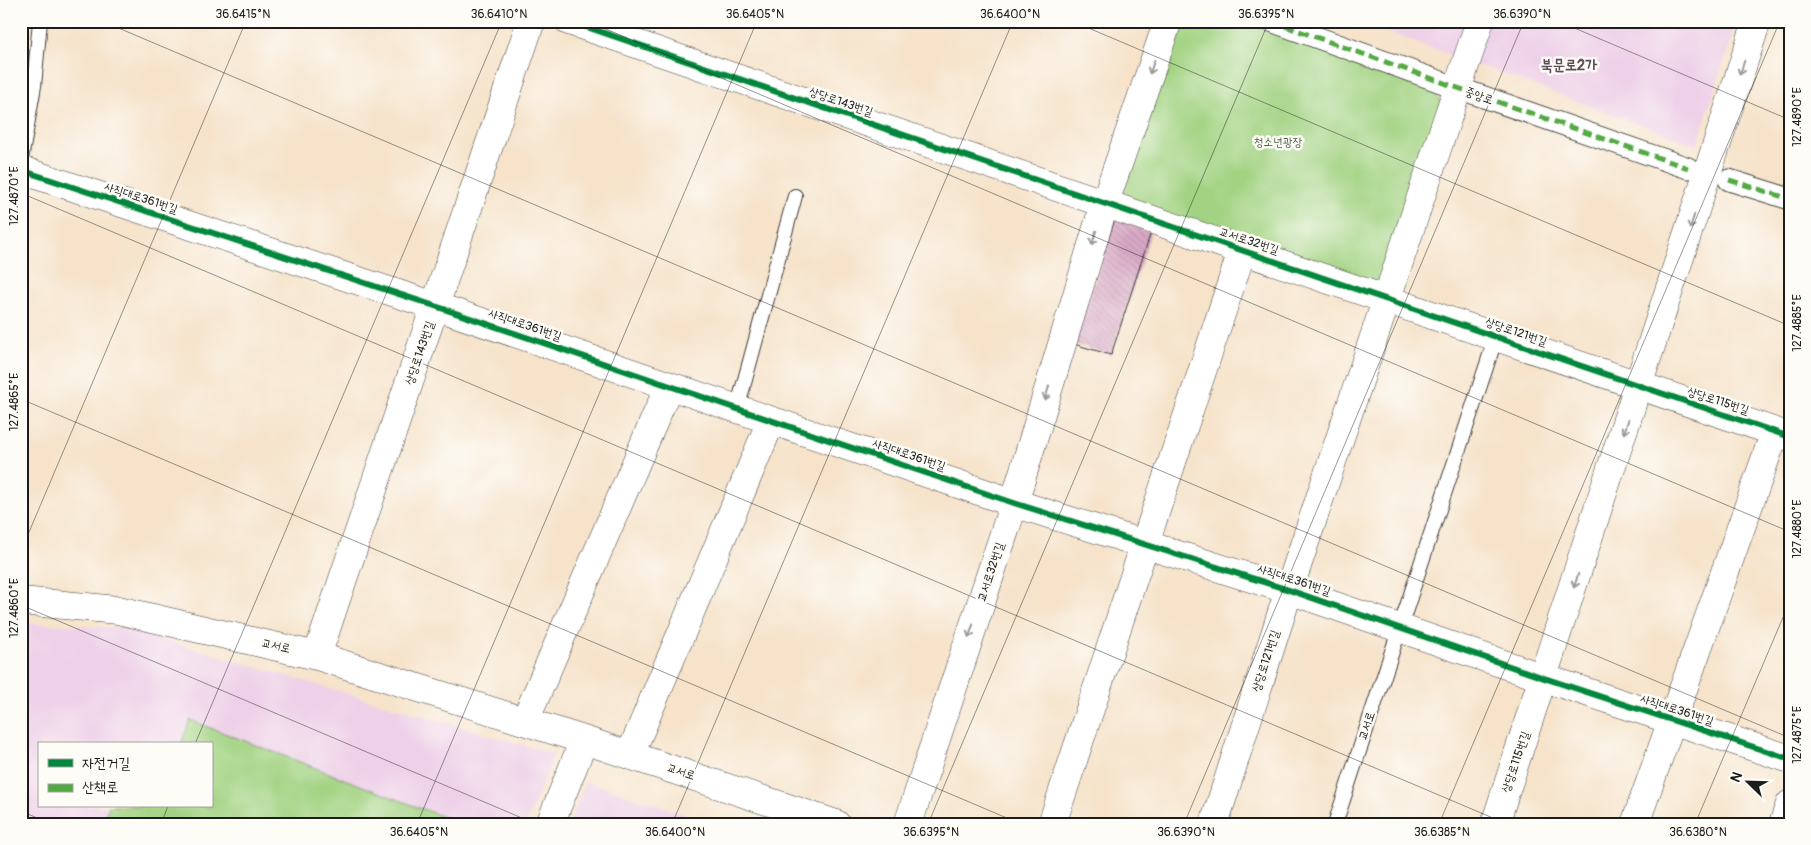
<svg xmlns="http://www.w3.org/2000/svg" width="1811" height="845" viewBox="0 0 1811 845" font-family="Pangolin,'Poor Story',sans-serif">
<style>
.built{fill:#eed0e8;fill-rule:evenodd}
.park{fill:#a2d382;stroke:#5f784f}
.building{fill:url(#building-back-hatch)}
.lines{fill:none;stroke-linecap:round;stroke-linejoin:round}
.service-casing{stroke:#3d3a36;stroke-width:16}
.pedestrian-casing{stroke:#3d3a36;stroke-width:23}
.minor-casing{stroke:#3d3a36;stroke-width:29}
.service{stroke:#fff;stroke-width:14}
.pedestrian{stroke:#fff;stroke-width:21}
.minor{stroke:#fff;stroke-width:28}
.quiet{stroke:#52a943;stroke-width:5;stroke-dasharray:10 5;stroke-linecap:butt}
.cycleway-casing{stroke:#fdfcf7;stroke-width:9}
.cycleway{stroke:#00873e;stroke-width:6}
.oneway{stroke:#999}
.ticks{fill:none;stroke:#1c1c1c;stroke-width:1;stroke-opacity:0.45}
.labels{text-anchor:middle;dominant-baseline:central;stroke-width:5;stroke-linejoin:round;paint-order:stroke}
.street-label{font-size:12px;fill:#1c1c1c;stroke:#fdfcf7}
.park-label{font-size:12px;fill:#4b5c40;stroke:#fdfcf7}
.quarter-label{font-size:15px;font-weight:bold;fill:#5e4d58;stroke:#fdfcf7}
.neatline{fill:none;stroke:#1c1c1c;stroke-width:2}
.ticks-label{font-size:12px;text-anchor:middle;fill:#1c1c1c}
</style>
<defs>
<pattern id="building-back-hatch" width="6" height="6" patternUnits="userSpaceOnUse" patternTransform="scale(1.25)"><rect width="6" height="6" fill="#d9a9c6"/><path d="M-1 5l2 2M0 0l6 6M5-1l2 2" fill="none" stroke="#ba91aa"/></pattern>
</defs>
<rect width="100%" height="100%" fill="#fdfcf7"/>
<filter id="ink" filterUnits="userSpaceOnUse"><feTurbulence type="fractalNoise" baseFrequency=".02" numOctaves="2"/><feDisplacementMap in="SourceGraphic" scale="10" xChannelSelector="R" yChannelSelector="G"/><feConvolveMatrix kernelMatrix="1 2 1 2 8 2 1 2 1" color-interpolation-filters="sRGB"/></filter>
<filter id="wash" filterUnits="userSpaceOnUse"><feTurbulence type="fractalNoise" baseFrequency=".0096" numOctaves="4" result="noise"/><feDisplacementMap in="SourceGraphic" scale="20" xChannelSelector="R" yChannelSelector="G"/><feGaussianBlur stdDeviation="1.12" result="paint"/><feColorMatrix in="noise" values="0 0 0 0 0 0 0 0 0 0 0 0 0 0 0 0 0 1.4 0 .05"/><feComposite in="paint" operator="in"/></filter>
<g filter="url(#wash)">
<rect width="100%" height="100%" fill="#f6e3ca"/>
<path class="built" d="M1357 21H1737L1697 145Z
M21 623 123 628 554 754 526 824H21ZM39 744H211V806H39Z
M586 781 713 824H569Z"/>
<path class="park" d="M1177 21H1258L1420 75 1441 102 1383 290 1113 200Z
M190 720 462 824H102L109 806H211V744H181Z"/>
<g id="blocks">
<path class="building" d="M1115 219 1151 232 1111 355 1074 344Z"/>
</g>
</g>
<g filter="url(#ink)">
<use href="#blocks" fill-opacity="0" stroke="#3d3a36" stroke-width="1"/>
<g class="lines">
<defs>
<path id="service" d="M21 159 34 86 40 21
M737 409 795 196
M1335 824 1496 337"/>
<path id="pedestrian" d="M1271 21 1458 88 1688 168
M1729 180 1790 199"/>
<path id="minor" d="M569 21 1790 437
M21 170 435 306 1014 503 1289 590 1544 678 1790 759
M21 601 118 610 317 656 584 740 836 824
M317 656 531 21
M525 721 669 386
M630 755 771 421
M550 824 584 740
M908 824 1014 503 1104 205 1168 21
M1052 824 1242 251
M1214 824 1289 590 1480 21
M1495 824 1757 21
M1635 824 1775 432
M1783 824 1790 804"/>
</defs>
<use href="#service" class="service-casing"/>
<use href="#pedestrian" class="pedestrian-casing"/>
<use href="#minor" class="minor-casing"/>
<use href="#service" class="service"/>
<use href="#pedestrian" class="pedestrian"/>
<use href="#minor" class="minor"/>
<path class="quiet" d="M1271 21 1458 88 1688 168
M1729 180 1790 199"/>
<defs>
<path id="cycleway" d="M569 21 1790 437
M21 170 435 306 1014 503 1289 590 1544 678 1790 759"/>
</defs>
<use href="#cycleway" class="cycleway-casing"/>
<use href="#cycleway" class="cycleway"/>
</g>
<defs><path id="oneway-shaft" d="M-6 0H5M1.5-3L5.5 0L1.5 3" fill="none" stroke-width="1.6" stroke-linecap="round" stroke-linejoin="round" transform="scale(1.25)"/></defs>
<g class="oneway">
<use href="#oneway-shaft" transform="translate(1152 67) rotate(109)"/>
<use href="#oneway-shaft" transform="translate(1742 68) rotate(108)"/>
<use href="#oneway-shaft" transform="translate(1692 222) rotate(108)"/>
<use href="#oneway-shaft" transform="translate(1094 238) rotate(107)"/>
<use href="#oneway-shaft" transform="translate(1047 393) rotate(107)"/>
<use href="#oneway-shaft" transform="translate(1626 427) rotate(108)"/>
<use href="#oneway-shaft" transform="translate(1576 581) rotate(108)"/>
<use href="#oneway-shaft" transform="translate(971 631) rotate(108)"/>
</g>
</g>
<path class="ticks" d="M102 21 1790 738M587 21 1790 532M1072 21 1790 326M1558 21 1790 120M21 193 1507 824M21 399 1021 824M21 551 246 21M21 605 536 824M195 744 502 21M21 811 51 824M161 824 168 806M417 824 757 21M672 824 1013 21M928 824 1269 21M1184 824 1524 21M1439 824 1780 21M1695 824 1790 601"/>
<g class="labels">
<g class="street-label">
<text transform="translate(1479 96) rotate(19)">중앙로</text>
<text transform="translate(841 102) rotate(19)">상당로143번길</text>
<text transform="translate(141 198) rotate(18)">사직대로361번길</text>
<text transform="translate(1249 241) rotate(18)">교서로32번길</text>
<text transform="translate(525 325) rotate(19)">사직대로361번길</text>
<text transform="translate(1516 332) rotate(19)">상당로121번길</text>
<text transform="translate(420 353) rotate(-71)">상당로143번길</text>
<text transform="translate(1718 401) rotate(18)">상당로115번길</text>
<text transform="translate(909 455) rotate(19)">사직대로361번길</text>
<text transform="translate(991 572) rotate(-72)">교서로32번길</text>
<text transform="translate(1294 580) rotate(18)">사직대로361번길</text>
<text transform="translate(276 646) rotate(13)">교서로</text>
<text transform="translate(1266 661) rotate(-72)">상당로121번길</text>
<text transform="translate(1677 710) rotate(18)">사직대로361번길</text>
<text transform="translate(1367 726) rotate(-72)">교서로</text>
<text transform="translate(1516 762) rotate(-71)">상당로115번길</text>
<text transform="translate(681 772) rotate(18)">교서로</text>
</g>
<g class="park-label">
<text x="1278" y="142">청소년광장</text>
</g>
<g class="quarter-label">
<text x="1569" y="65">북문로2가</text>
</g>
</g>
<rect width="1811" height="845" fill="none" stroke="#fdfcf7" stroke-width="55"/>
<rect x="38" y="742" width="175" height="65" fill="#fdfcf7" stroke="#a3a29f"/>
<rect x="48" y="759" width="25" height="8" fill="#00873e" stroke="#a3a29f"/>
<text x="82" y="768" font-size="15" fill="#1c1c1c">자전거길</text>
<rect x="48" y="784" width="25" height="8" fill="#52a943" stroke="#a3a29f"/>
<text x="82" y="792" font-size="15" fill="#1c1c1c">산책로</text>
<g transform="translate(1748 782) rotate(293)" stroke="#fdfcf7" stroke-width="4" paint-order="stroke">
<path d="M0-4L9 19L0 12L-9 19Z" fill="#1c1c1c"/>
<text y="-8" font-size="14" font-weight="bold" text-anchor="middle" fill="#1c1c1c">N</text>
</g>
<rect x="28" y="28" width="1756" height="790" class="neatline"/>
<g class="ticks-label">
<text x="243" y="18">36.6415°N</text>
<text x="499" y="18">36.6410°N</text>
<text x="755" y="18">36.6405°N</text>
<text x="1010" y="18">36.6400°N</text>
<text x="1266" y="18">36.6395°N</text>
<text x="1522" y="18">36.6390°N</text>
<text transform="translate(1797 117) rotate(-90)" y="4">127.4890°E</text>
<text transform="translate(14 196) rotate(-90)" y="4">127.4870°E</text>
<text transform="translate(1797 323) rotate(-90)" y="4">127.4885°E</text>
<text transform="translate(14 402) rotate(-90)" y="4">127.4865°E</text>
<text transform="translate(1797 529) rotate(-90)" y="4">127.4880°E</text>
<text transform="translate(14 608) rotate(-90)" y="4">127.4860°E</text>
<text transform="translate(1797 735) rotate(-90)" y="4">127.4875°E</text>
<text x="419" y="836">36.6405°N</text>
<text x="675" y="836">36.6400°N</text>
<text x="931" y="836">36.6395°N</text>
<text x="1186" y="836">36.6390°N</text>
<text x="1442" y="836">36.6385°N</text>
<text x="1698" y="836">36.6380°N</text>
</g>
</svg>
